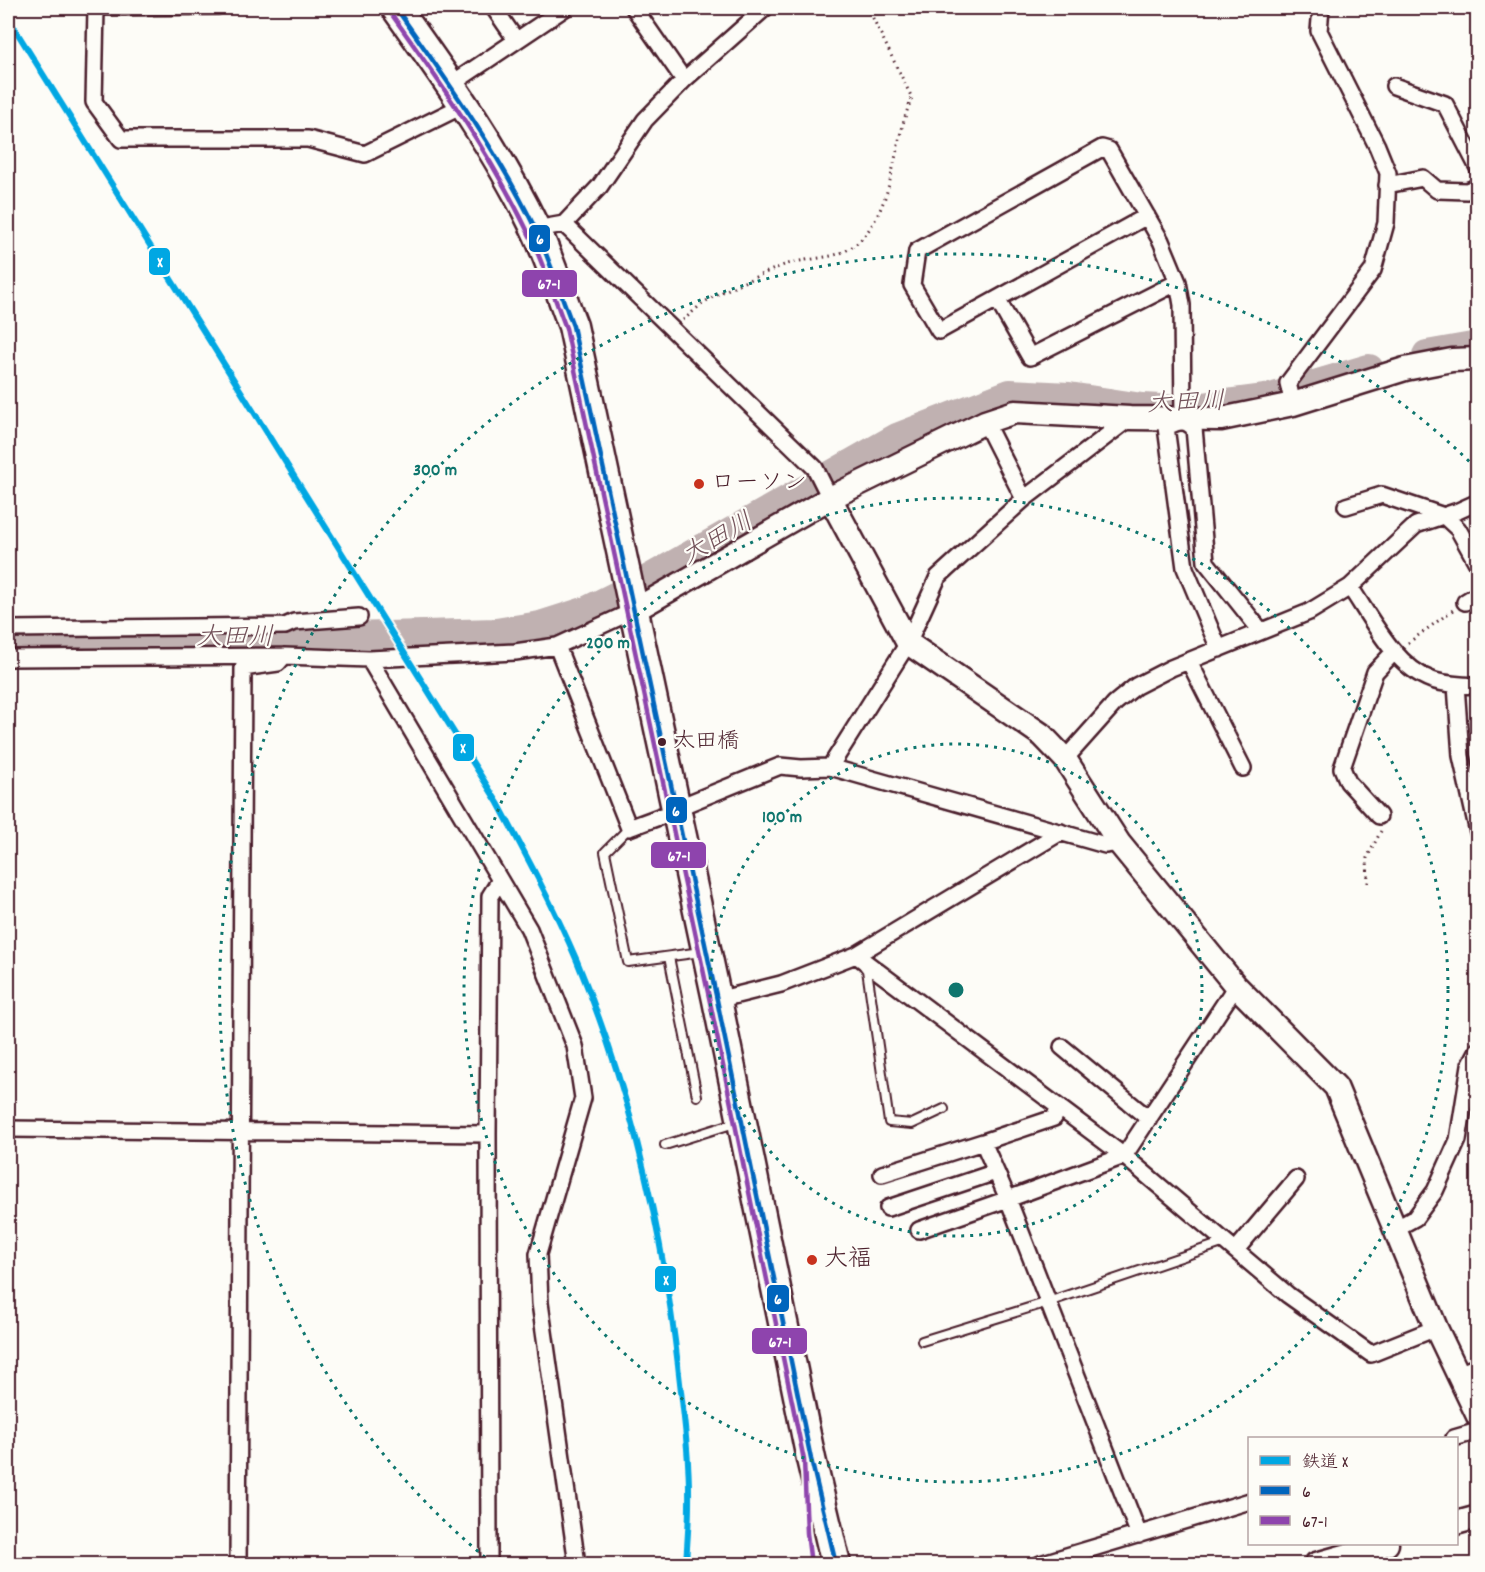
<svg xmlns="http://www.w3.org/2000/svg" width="1485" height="1572" viewBox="0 0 1485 1572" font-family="Dekko,'Klee One',sans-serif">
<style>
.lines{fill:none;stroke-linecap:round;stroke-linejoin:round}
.river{stroke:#c0b1b1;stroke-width:30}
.lane-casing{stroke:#4a1f2b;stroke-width:12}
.street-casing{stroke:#4a1f2b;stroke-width:20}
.secondary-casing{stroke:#4a1f2b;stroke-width:27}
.highway-casing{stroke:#4a1f2b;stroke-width:33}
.path{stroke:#4a1f2b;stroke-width:3;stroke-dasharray:1.5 4.5;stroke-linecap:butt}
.lane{stroke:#fdfcf7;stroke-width:8}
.street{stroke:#fdfcf7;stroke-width:15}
.secondary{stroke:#fdfcf7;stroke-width:22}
.highway{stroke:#fdfcf7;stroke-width:28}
.bus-1-casing{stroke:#fdfcf7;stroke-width:9}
.bus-2-casing{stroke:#fdfcf7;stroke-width:9}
.bus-1{stroke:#0065bd;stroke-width:4.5}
.bus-2{stroke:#8e44ad;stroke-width:4.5}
.rail-1-casing{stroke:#fdfcf7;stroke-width:10}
.rail-1{stroke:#00a7e3;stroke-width:6}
.ring{fill:none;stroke:#0f766e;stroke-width:3;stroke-dasharray:3 6}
.poi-dot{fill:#c8321e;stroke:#fdfcf7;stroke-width:2}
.bus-dot{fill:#4a1f2b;stroke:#fdfcf7;stroke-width:2}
.labels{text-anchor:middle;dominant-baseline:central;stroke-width:4.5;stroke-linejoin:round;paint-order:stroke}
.bus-label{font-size:22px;fill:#4a1f2b;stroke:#fdfcf7;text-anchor:start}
.poi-label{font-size:24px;fill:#4a1f2b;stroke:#fdfcf7;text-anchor:start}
.water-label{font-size:26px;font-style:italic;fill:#73525a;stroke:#fdfcf7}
.centre{fill:#0f766e;stroke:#fdfcf7;stroke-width:3}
.ring-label{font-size:18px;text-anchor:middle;font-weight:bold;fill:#0f766e;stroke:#fdfcf7;stroke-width:4.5;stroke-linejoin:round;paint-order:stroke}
.line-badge{stroke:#fdfcf7;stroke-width:2}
.badge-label{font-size:16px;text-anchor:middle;font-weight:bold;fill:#fff}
</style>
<rect width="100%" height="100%" fill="#fdfcf7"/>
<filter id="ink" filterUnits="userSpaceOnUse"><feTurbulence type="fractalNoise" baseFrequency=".0167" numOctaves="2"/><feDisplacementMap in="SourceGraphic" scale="12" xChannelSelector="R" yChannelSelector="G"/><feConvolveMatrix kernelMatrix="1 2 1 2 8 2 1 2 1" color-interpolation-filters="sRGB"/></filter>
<g filter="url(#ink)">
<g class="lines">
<path class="river" d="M1427 355 1478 346
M8 639 350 637 496 633 540 626 587 611 637 586 897 438 1010 394 1069 397 1142 408 1179 410 1271 398 1369 369"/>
<defs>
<path id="lane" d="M96 11 218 10
M629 828 605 852 628 962 701 952
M669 957 697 1096
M864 966 867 970 889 1122 912 1124 944 1109
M665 1145 738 1122
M922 1341 1048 1302 1225 1242"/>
<path id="street" d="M96 8 94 102 121 139H308L365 154 464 105
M494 8 516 40
M634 8 684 80
M450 85 565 8
M1394 86 1445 104 1478 168
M1387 185 1423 178 1437 190 1467 191 1478 186
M564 224 815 468 830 498
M536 229 564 224 600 186 645 120 684 80 765 8
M1178 282 1030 357 997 299 939 331 912 285 917 251 1102 148 1109 150 1161 241 1178 282 1182 305 1183 420 1194 428 1206 562 1261 631
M997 299 1147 216
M1293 404 1288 383 1373 270 1386 223 1388 173 1377 146 1319 31 1321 8
M1183 420 1166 427 1185 568 1219 649
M985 422 1024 499
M1346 506 1382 495 1444 516 1458 529 1478 565
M1350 587C1371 618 1395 667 1432 680 1446 685 1462 685 1478 686
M1465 602 1478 594
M8 629 285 626 294 622 359 617
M557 646 629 828 675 811 689 803 780 766 801 768 830 767 1105 845 1119 843
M8 658 284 656 369 659 515 652 557 646 633 611
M369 659 529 929 575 1046 583 1098 538 1254 540 1303 577 1564
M1189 661 1243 768
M1456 685 1461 756 1478 832
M1065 759 1115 703 1136 686 1171 668 1309 612 1350 587 1416 525 1458 511 1478 502
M830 767 908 643 938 577 1024 499 1130 418
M1379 816 1348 782 1342 768 1375 672 1394 652
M856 955 1124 1156 1288 1295 1371 1354 1436 1328
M717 1000 781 984 856 955 1061 832
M1062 1047 1149 1119
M8 1129 488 1134
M882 1174 983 1142
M888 1208 996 1172
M1395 1229 1415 1218 1435 1191 1458 1140 1470 1065 1478 1050
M919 1230 1008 1199 983 1142 1054 1118 1059 1107
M1236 1250 1296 1179
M1458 1374 1478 1366
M1454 1438 1478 1431
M1139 1535 1008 1199 1124 1156 1236 986
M238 1564 243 668 278 663 284 656
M489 1564 488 1134 490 896 500 880
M1040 1564 1250 1501"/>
<path id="secondary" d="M830 498 908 643 1042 735 1065 759 1119 843 1236 986 1336 1087 1436 1328 1478 1416
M633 611 830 498 985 422 1015 412 1130 418 1221 419 1293 404 1405 369 1452 360 1478 359
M1456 1523 1478 1517
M1316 1564 1387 1544"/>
<path id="highway" d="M396 8C446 78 497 149 535 228 550 259 560 293 573 326L717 1000 811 1459 836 1564"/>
</defs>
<use href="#lane" class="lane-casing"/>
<use href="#street" class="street-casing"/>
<use href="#secondary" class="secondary-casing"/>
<use href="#highway" class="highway-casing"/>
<path class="path" d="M683 320C691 314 699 305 708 300 728 288 758 276 779 267 817 252 846 267 872 225 896 187 894 139 912 98L868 8
M1408 643 1453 610
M1368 883 1367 858 1381 831"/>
<use href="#lane" class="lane"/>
<use href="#street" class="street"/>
<use href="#secondary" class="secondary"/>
<use href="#highway" class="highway"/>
<defs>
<path id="bus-1" d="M396 8C446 79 497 150 535 228 550 260 560 293 573 326L717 1000 811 1459 836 1564"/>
<path id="bus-2" d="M390 12C440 82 489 152 527 230 543 261 553 295 566 328L710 1002 804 1460 807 1533 811 1564"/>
</defs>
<use href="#bus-1" class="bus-1-casing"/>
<use href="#bus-2" class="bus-2-casing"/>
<use href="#bus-1" class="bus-1"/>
<use href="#bus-2" class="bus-2"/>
<defs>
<path id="rail-1" d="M8 18 498 803C526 855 554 907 577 961 630 1089 662 1228 678 1365 683 1411 690 1458 689 1505 689 1525 687 1544 686 1564"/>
</defs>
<use href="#rail-1" class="rail-1-casing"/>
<use href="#rail-1" class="rail-1"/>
</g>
</g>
<g class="ring">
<circle cx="956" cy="990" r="246"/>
<circle cx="956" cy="990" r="492"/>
<path d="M492 1563A737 737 0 1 1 1477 469"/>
</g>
<g class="poi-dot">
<circle cx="699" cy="484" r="6"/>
<circle cx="812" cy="1260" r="6"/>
</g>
<circle class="bus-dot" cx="662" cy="742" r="5"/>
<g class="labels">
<g class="bus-label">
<text x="673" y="742">太田橋</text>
</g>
<g class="poi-label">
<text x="711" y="484">ローソン</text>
<text x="824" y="1260">大福</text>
</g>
<g class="water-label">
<text transform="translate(1186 404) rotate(-2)">大田川</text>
<text transform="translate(718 540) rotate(-30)">大田川</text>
<text x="235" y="638">大田川</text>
</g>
</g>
<circle cx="956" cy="990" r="9" class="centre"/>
<g class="ring-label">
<text x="435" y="475">300 m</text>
<text x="608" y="648">200 m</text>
<text x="782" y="822">100 m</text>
</g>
<g class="line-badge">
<rect x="528" y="224" width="23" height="29" rx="6" fill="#0065bd"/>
<rect x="148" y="247" width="23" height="29" rx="6" fill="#00a7e3"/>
<rect x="521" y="269" width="57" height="29" rx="6" fill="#8e44ad"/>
<rect x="452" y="733" width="23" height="29" rx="6" fill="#00a7e3"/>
<rect x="665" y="796" width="23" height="28" rx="6" fill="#0065bd"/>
<rect x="650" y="841" width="57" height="28" rx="6" fill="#8e44ad"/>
<rect x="654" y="1265" width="23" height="28" rx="6" fill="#00a7e3"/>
<rect x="766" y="1284" width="24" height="29" rx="6" fill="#0065bd"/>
<rect x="751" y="1327" width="57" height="28" rx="6" fill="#8e44ad"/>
</g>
<g class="badge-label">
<text x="540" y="244">6</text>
<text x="160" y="267">X</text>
<text x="549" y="289">67-1</text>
<text x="463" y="753">X</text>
<text x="676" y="816">6</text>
<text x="679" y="861">67-1</text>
<text x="666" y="1285">X</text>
<text x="778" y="1304">6</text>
<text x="780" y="1347">67-1</text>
</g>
<rect width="1485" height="1572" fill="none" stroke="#fdfcf7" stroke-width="30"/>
<rect x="15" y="15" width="1455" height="1542" fill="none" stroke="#4a1f2b" stroke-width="2" filter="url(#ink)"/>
<rect x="1248" y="1437" width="210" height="108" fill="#fdfcf7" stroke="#b5a4a5" stroke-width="1.5"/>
<rect x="1260" y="1456" width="30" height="9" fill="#00a7e3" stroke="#b5a4a5" stroke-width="1.5"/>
<text x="1302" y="1467" font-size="18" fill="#4a1f2b">鉄道 X</text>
<rect x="1260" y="1486" width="30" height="9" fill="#0065bd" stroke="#b5a4a5" stroke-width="1.5"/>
<text x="1302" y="1497" font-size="18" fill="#4a1f2b">6</text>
<rect x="1260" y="1516" width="30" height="9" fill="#8e44ad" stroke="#b5a4a5" stroke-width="1.5"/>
<text x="1302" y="1527" font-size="18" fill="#4a1f2b">67-1</text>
</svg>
